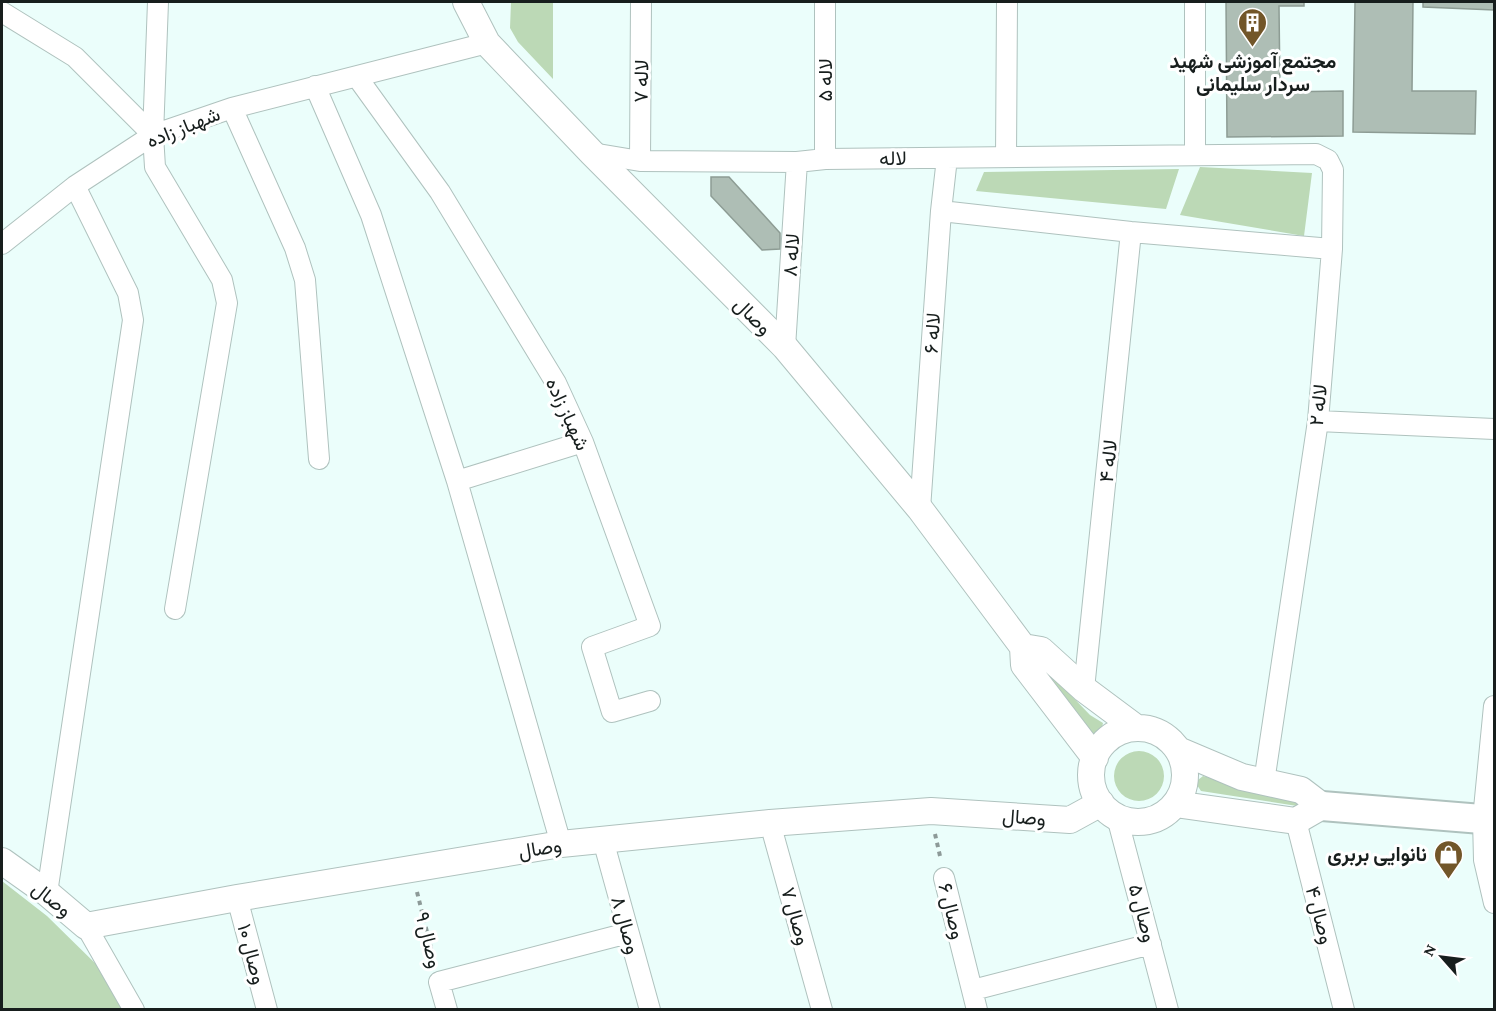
<svg xmlns="http://www.w3.org/2000/svg" width="1496" height="1011" viewBox="0 0 1496 1011" font-family="'Crimson Pro',Vazirmatn,serif">
<style>
.green{fill:#bcd9b6}
.building{fill:#aebeb5;stroke:#8d9c94;stroke-width:1.5}
.lines{fill:none;stroke-linecap:round;stroke-linejoin:round}
.minor-casing{stroke:#afc2be;stroke-width:22}
.tertiary-casing{stroke:#afc2be;stroke-width:28}
.secondary-casing{stroke:#afc2be;stroke-width:32}
.path{stroke:#8d9a98;stroke-width:4;stroke-dasharray:4.5 4.5;stroke-linecap:butt}
.minor{stroke:#fff;stroke-width:20}
.tertiary{stroke:#fff;stroke-width:26}
.secondary{stroke:#fff;stroke-width:28}
.labels{text-anchor:middle;dominant-baseline:central;stroke-width:6;stroke-linejoin:round;paint-order:stroke}
.poi-label{font-size:20px;font-weight:bold;fill:#171e1d;stroke:#fff}
.street-label{font-size:20px;fill:#171e1d;stroke:#fff}
</style>
<rect width="100%" height="100%" fill="#ebfefb"/>
<path class="green" d="M511 2H553V79L518 42 510 28Z
M1200 167 1312 173 1304 236 1180 215Z
M1179 169 1166 209 976 191 984 172Z
M1039 662 1090 715 1103 723 1101 732 1092 738 1072 706 1036 665Z
M1114 776a25 25 0 1 1 50 0a25 25 0 1 1-50 0Z
M1203 776 1298 801 1297 806 1201 791 1197 785 1198 780Z
M2 881 47 916 101 969 124 1009H2Z"/>
<path class="building" d="M1226 2H1304V6H1279L1280 92 1343 91V136L1227 137Z
M1355 2H1413L1412 91H1476L1475 134 1353 132Z
M1423 2H1494V10L1423 7Z
M711 177H729L780 233V249L762 250 711 196Z"/>
<g class="lines">
<defs>
<path id="minor" d="M158 2 153 135 155 167 222 280 227 303 175 609
M825 2V159
M2 12 75 57 153 135
M357 77 440 192 556 383 583 442 650 626 592 647 612 712 650 701
M315 86 371 215 457 481 561 844
M232 108 295 248 305 280 319 459
M592 153 640 161 797 162 825 159 1316 154 1328 160 1333 170 1332 249 1318 421 1264 782
M1195 155V2
M1006 157 1007 2
M640 161 641 2
M941 211 1131 232 1332 249
M2 244 75 186 153 135 232 108 487 43
M785 347 797 162
M1318 421 1494 429
M457 481 583 442
M920 509 941 211 947 158
M1084 689 1131 232
M1494 706 1483 819 1484 860 1494 903
M1117 817 1168 1010
M1296 821 1344 1010
M770 823 822 1010
M603 840 650 1010
M944 878 977 1010
M47 893 133 320 128 293 75 186
M237 898 267 1010
M86 926 134 1010
M973 990 1151 944
M447 1010 439 982 628 933"/>
<path id="tertiary" d="M466 2 487 43 592 153 785 347 920 509 1023 647
M1023 647 1041 650 1084 689 1135 727
M1023 647 1024 665 1095 758
M1091 775a47 47 0 1 1 94 0a47 47 0 1 1-94 0Z
M1175 804 1296 821 1322 806 1301 790 1242 777 1178 750
M2 861 47 893 86 926 237 898 561 844 770 823 931 811 1070 820 1101 803"/>
<path id="secondary" d="M1322 806 1494 820"/>
</defs>
<use href="#minor" class="minor-casing"/>
<use href="#tertiary" class="tertiary-casing"/>
<use href="#secondary" class="secondary-casing"/>
<path class="path" d="M935 834 940 856
M417 892 434 960"/>
<use href="#minor" class="minor"/>
<use href="#tertiary" class="tertiary"/>
<use href="#secondary" class="secondary"/>
</g>
<defs>
<symbol id="building-pin" viewBox="-11 -11 22 30"><path d="M0 17L-7.5 6A9.5 9.5 0 1 1 7.5 6Z" fill="#725629" stroke="#fff"/><path d="M-4-6H4V6H1V3H-1V6H-4ZM-2.5-4.3h1.7v1.8h-1.7ZM.8-4.3h1.7v1.8H.8ZM-2.5-1h1.7V.8h-1.7ZM.8-1h1.7V.8H.8Z" fill="#fff"/></symbol>
<symbol id="shop-pin" viewBox="-11 -11 22 30"><path d="M0 17L-7.5 6A9.5 9.5 0 1 1 7.5 6Z" fill="#725629" stroke="#fff"/><path d="M-5-2.5h2.3a2.7 3.5 0 0 1 5.4 0H5L5.5 6h-11ZM-1.5-2.5h3a1.5 2.3 0 0 0-3 0Z" fill="#fff"/></symbol>
</defs>
<g fill-rule="evenodd">
<use href="#building-pin" x="1236" y="6" width="33" height="45"/>
<use href="#shop-pin" x="1432" y="838" width="33" height="45"/>
</g>
<g class="labels">
<g class="poi-label">
<text x="1253" y="61">مجتمع آموزشی شهید<tspan x="1253" dy="23">سردار سلیمانی</tspan></text>
<text x="1427" y="854" text-anchor="end">نانوایی بربری</text>
</g>
<g class="street-label">
<text transform="translate(825 80) rotate(-90)">لاله ۵</text>
<text transform="translate(641 81) rotate(-89)">لاله ۷</text>
<text transform="translate(183 127) rotate(-22)">شهباز زاده</text>
<text transform="translate(893 158) rotate(-1)">لاله</text>
<text transform="translate(791 255) rotate(-86)">لاله ۸</text>
<text transform="translate(753 316) rotate(45)">وصال</text>
<text transform="translate(932 333) rotate(-86)">لاله ۶</text>
<text transform="translate(1318 405) rotate(-84)">لاله ۲</text>
<text transform="translate(568 414) rotate(65)">شهباز زاده</text>
<text transform="translate(1108 461) rotate(-84)">لاله ۴</text>
<text transform="translate(1024 817) rotate(4)">وصال</text>
<text transform="translate(540 848) rotate(-9)">وصال</text>
<text transform="translate(52 899) rotate(38)">وصال</text>
<text transform="translate(952 911) rotate(76)">وصال ۶</text>
<text transform="translate(1143 913) rotate(75)">وصال ۵</text>
<text transform="translate(1320 915) rotate(75)">وصال ۴</text>
<text transform="translate(796 916) rotate(74)">وصال ۷</text>
<text transform="translate(626 925) rotate(74)">وصال ۸</text>
<text transform="translate(429 940) rotate(76)">وصال ۹</text>
<text transform="translate(252 954) rotate(75)">وصال ۱۰</text>
</g>
</g>
<rect width="1496" height="1011" fill="none" stroke="#171e1d" stroke-width="6"/>
<g transform="translate(1442 957) rotate(298)" stroke="#ffffff" stroke-width="4.5" paint-order="stroke">
<path d="M0-4.5L10 22L0 15L-10 22Z" fill="#171e1d"/>
<text y="-9" font-size="16" font-weight="bold" text-anchor="middle" fill="#171e1d">N</text>
</g>
</svg>
